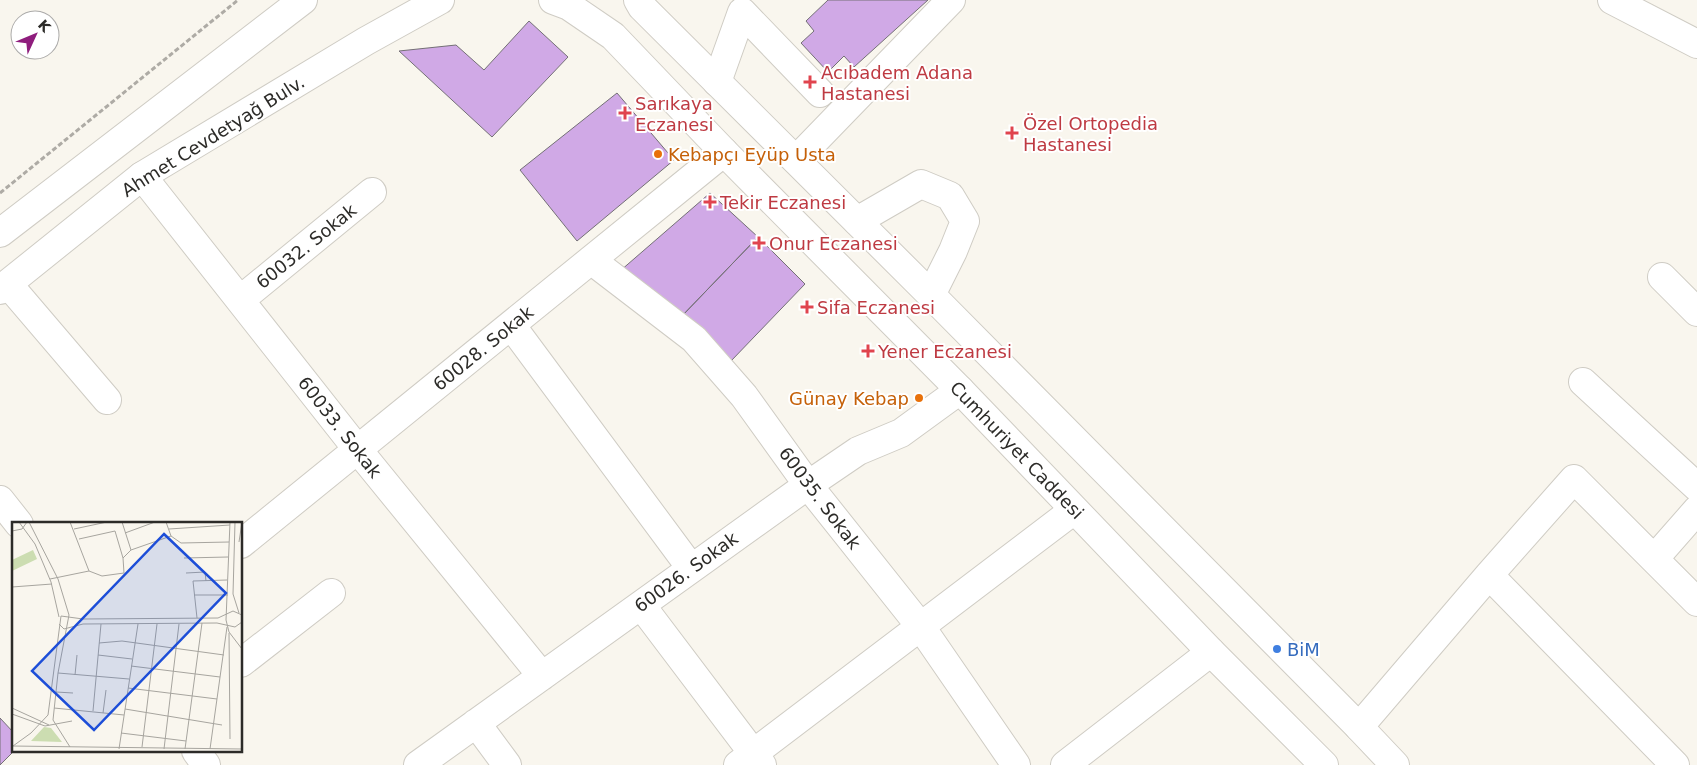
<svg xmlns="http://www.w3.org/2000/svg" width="1697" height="765" viewBox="0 0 1697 765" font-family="'DejaVu Sans',sans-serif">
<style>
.building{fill:#d0a9e6;stroke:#747076}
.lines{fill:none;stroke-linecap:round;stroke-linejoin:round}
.minor-casing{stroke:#cfccc4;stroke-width:30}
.major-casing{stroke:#cfccc4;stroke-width:30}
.path{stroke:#aeaba5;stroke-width:3;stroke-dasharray:5 2.5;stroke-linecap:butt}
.minor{stroke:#fff;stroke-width:28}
.major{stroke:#fff;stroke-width:28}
.health-dot{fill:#e0444e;stroke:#fff;stroke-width:2}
.food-dot{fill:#e8710a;stroke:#fff;stroke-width:2}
.shop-dot{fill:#3f7fe0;stroke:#fff;stroke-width:2}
.labels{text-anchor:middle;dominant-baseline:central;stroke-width:4;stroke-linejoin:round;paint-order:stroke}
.health-label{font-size:18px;fill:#be3a42;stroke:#fff;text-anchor:start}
.street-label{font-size:18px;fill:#2c2b28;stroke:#fff}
.food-label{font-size:18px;fill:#c56008;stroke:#fff;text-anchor:start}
.shop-label{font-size:18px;fill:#366cbe;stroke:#fff;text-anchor:start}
.inset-road{fill:none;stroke:#a7a59f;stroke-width:1}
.view{fill:#1d4ed8;fill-opacity:0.15;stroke:#1d4ed8;stroke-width:2.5}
.inset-edge{fill:none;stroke:#2c2b28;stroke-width:2.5}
</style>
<rect width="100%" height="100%" fill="#f9f6ee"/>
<path class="building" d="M828 0H928L854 67 844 56 828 72 801 43 814 31 806 21Z
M529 21 568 57 492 137 399 51 456 45 484 70Z
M617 93 674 160 577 241 520 170Z
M710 193 758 237 681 317 620 271Z
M758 237 805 284 731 361 681 317Z
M0 718 14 733V751L0 765Z"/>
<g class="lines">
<defs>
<path id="minor" d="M1612 0 1697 44
M717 82 742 12 820 93
M796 160 951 0
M142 176 358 450 542 676
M857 221 921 184 950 196 965 221 953 251 931 295
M591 260 694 339 744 396 808 485 921 627 1016 765
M1662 277 1697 312
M8 284 107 400
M240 300 372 192
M511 325 691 568
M1583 382 1697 487
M0 500 19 524
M241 544 724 152
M1654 559 1697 510
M1489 575 1675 765
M641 605 762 765
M241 663 331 593
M476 723 507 765
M1359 727 1489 575 1574 479 1697 602
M196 751 206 765
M418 765 808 485 858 451 901 433 960 390
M738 765 1074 510
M1065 765 1211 652"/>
<path id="major" d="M553 0 569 6 613 36 724 152 960 390 1211 652 1324 765
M638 0 642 7 931 295 1359 727 1395 765
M0 233 303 0
M0 290 142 176 366 41 440 0"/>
</defs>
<use href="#minor" class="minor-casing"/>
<use href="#major" class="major-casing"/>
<path class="path" d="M0 193 238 0"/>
<use href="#minor" class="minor"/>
<use href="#major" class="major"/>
</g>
<g class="health-dot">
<path d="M807.5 74.5h5v5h5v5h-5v5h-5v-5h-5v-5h5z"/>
<path d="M622.5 105.5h5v5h5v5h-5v5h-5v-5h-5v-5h5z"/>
<path d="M1009.5 125.5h5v5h5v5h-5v5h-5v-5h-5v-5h5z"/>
<path d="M707.5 194.5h5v5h5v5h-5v5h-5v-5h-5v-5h5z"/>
<path d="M756.5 235.5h5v5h5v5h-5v5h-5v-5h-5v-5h5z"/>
<path d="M804.5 299.5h5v5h5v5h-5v5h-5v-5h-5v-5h5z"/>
<path d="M865.5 343.5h5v5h5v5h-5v5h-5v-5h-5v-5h5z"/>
</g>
<g class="food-dot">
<circle cx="658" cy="154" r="5"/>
<circle cx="919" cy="398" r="5"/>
</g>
<circle class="shop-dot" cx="1277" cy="649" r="5"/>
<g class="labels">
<g class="health-label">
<text x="821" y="72">Acıbadem Adana<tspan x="821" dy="21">Hastanesi</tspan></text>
<text x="635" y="103">Sarıkaya<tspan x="635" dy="21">Eczanesi</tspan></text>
<text x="1023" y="123">Özel Ortopedia<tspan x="1023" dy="21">Hastanesi</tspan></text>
<text x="720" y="202">Tekir Eczanesi</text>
<text x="769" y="243">Onur Eczanesi</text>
<text x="817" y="307">Sifa Eczanesi</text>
<text x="878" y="351">Yener Eczanesi</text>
</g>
<g class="street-label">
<text transform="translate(213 136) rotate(-32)">Ahmet Cevdetyağ Bulv.</text>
<text transform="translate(306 246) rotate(-39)">60032. Sokak</text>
<text transform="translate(483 348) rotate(-39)">60028. Sokak</text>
<text transform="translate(340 427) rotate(52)">60033. Sokak</text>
<text transform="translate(1017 450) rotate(46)">Cumhuriyet Caddesi</text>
<text transform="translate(820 498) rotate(53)">60035. Sokak</text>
<text transform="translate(686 572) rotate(-36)">60026. Sokak</text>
</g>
<g class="food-label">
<text x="668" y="154">Kebapçı Eyüp Usta</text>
<text x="909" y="398" text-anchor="end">Günay Kebap</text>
</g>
<g class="shop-label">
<text x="1287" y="649">BiM</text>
</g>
</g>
<g transform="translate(12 522)">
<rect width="230" height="230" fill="#f9f6ee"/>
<path d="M21 28 25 37 0 49V38ZM32 205 39 206 50 220 19 219Z" fill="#ccddb1"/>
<path class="inset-road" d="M7 0 23 22 39 60 47 95M17 0 46 57 57 93M58 0 77 49M110 0 119 28 111 36M154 0 159 14 169 21 217 20M218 0 214 98 217 110 230 127M223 0 221 72 227 91M62 7 95 0M157 7 218 3M0 9 10 7 15 0M113 11 143 0M230 14V105M227 20 230 0M119 28 159 14M172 36 216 35M174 51 193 50 194 59M38 57 77 49 90 54 112 51 111 36 103 9 67 17M0 65 40 62M182 73H216M57 93 46 151 41 198 58 225M185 96 181 59 215 58M47 102 52 107 71 102 205 101 223 105 230 100M217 111 218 217M87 121 110 119 212 133M86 133 120 137M119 144 208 155M46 151 117 157M63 153 65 133M116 166 205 177M44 170 61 171M0 186 37 203M42 186 112 193M113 187 210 203M81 189 89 102M91 191 94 168M0 192 33 204 60 199M109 211 174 219M0 224 230 227M1 224 19 211 36 193 49 94 71 97 206 96 221 89 230 93M130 225 145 102M107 227 126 102M152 227 167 102M173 227 190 101M198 227 215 105"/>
<path class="view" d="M152 12 214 71 82 208 20 149Z"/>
<rect width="230" height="230" class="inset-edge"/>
</g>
<g transform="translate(35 35) rotate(46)"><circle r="24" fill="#ffffff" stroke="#abaaa9"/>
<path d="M0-4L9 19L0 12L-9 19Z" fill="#8f1d7d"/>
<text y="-8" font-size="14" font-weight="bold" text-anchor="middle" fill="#2c2b28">K</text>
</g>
</svg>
